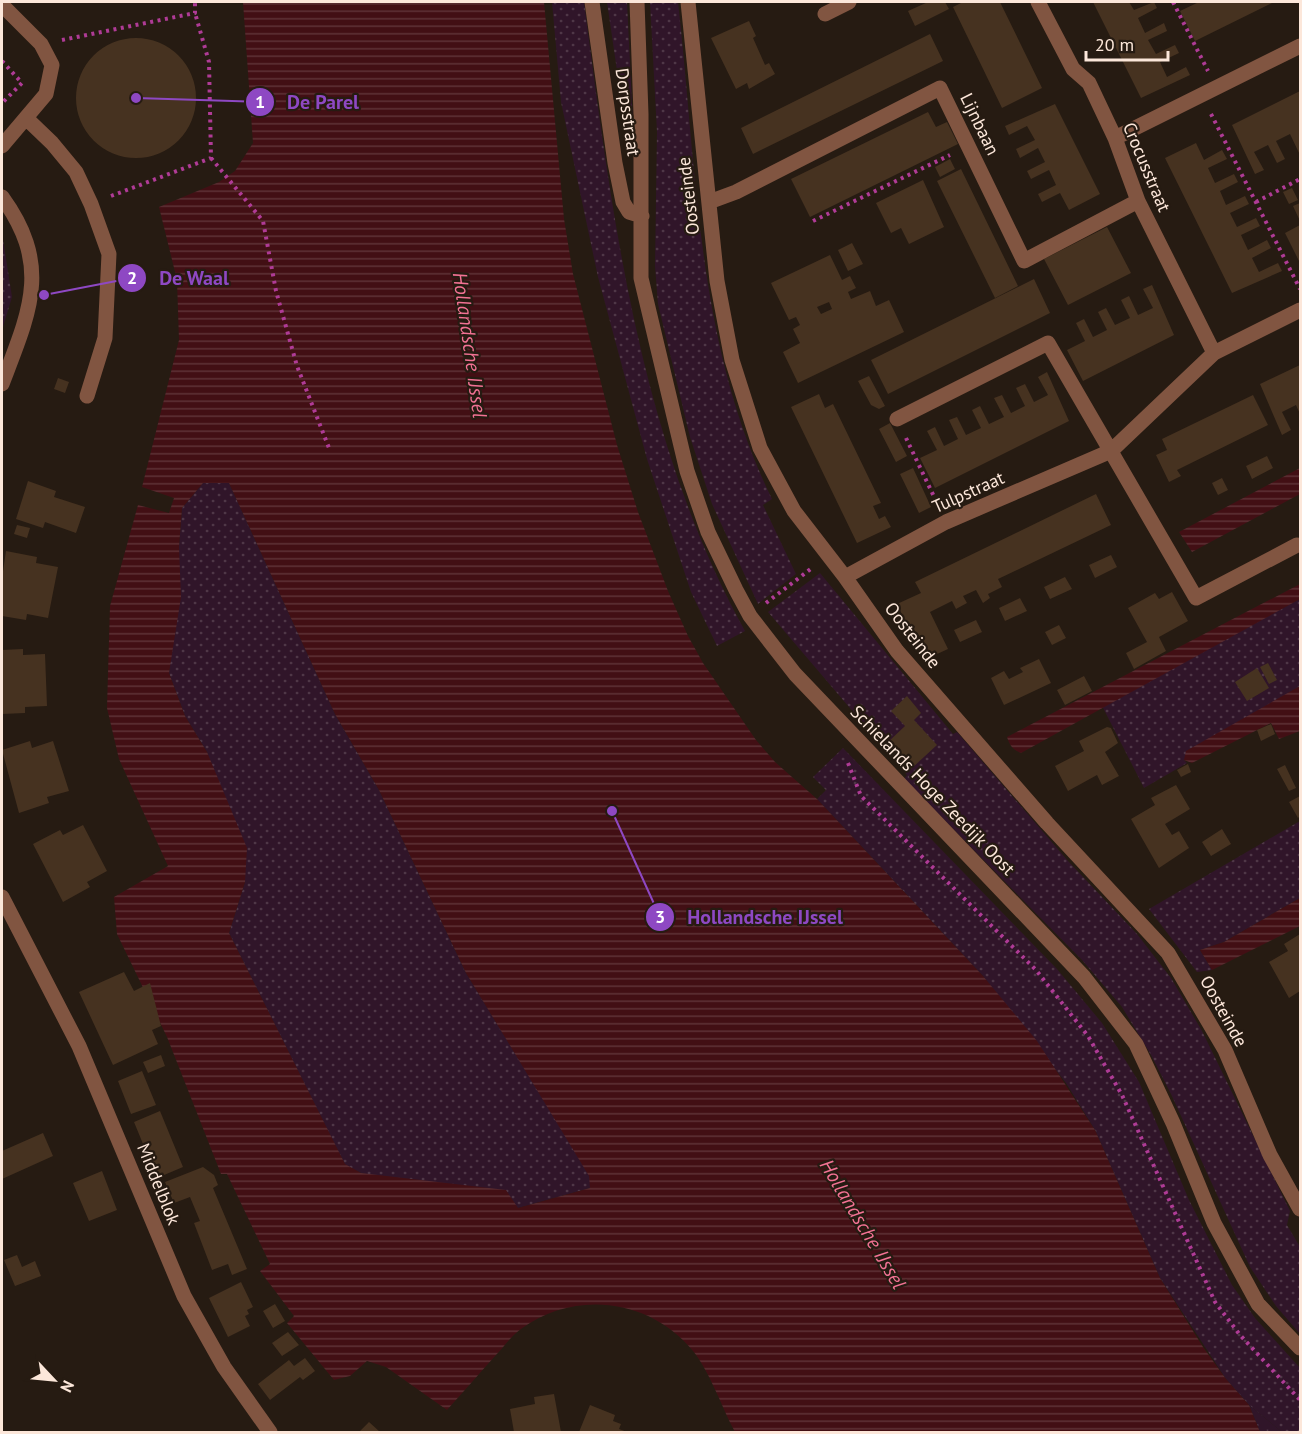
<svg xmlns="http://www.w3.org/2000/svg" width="1302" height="1434" viewBox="0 0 1302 1434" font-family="'PT Sans',sans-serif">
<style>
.green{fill:url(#green-dots)}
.wetland{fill:url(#wetland-marsh)}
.water{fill:url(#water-rules);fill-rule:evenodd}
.building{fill:#463220;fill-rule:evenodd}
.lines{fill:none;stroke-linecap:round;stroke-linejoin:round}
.path{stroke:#af3b96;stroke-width:4;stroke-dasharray:3 4.5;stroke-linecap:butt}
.minor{stroke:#815541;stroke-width:15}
.labels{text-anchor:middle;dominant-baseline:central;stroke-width:4.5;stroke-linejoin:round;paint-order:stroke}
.street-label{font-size:18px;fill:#fce7da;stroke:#261b12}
.water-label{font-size:20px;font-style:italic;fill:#f27294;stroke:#261b12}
.leader{fill:none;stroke:#8e48c3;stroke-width:2}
.callout-dot{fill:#8e48c3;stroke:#261b12;stroke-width:2}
.mark-label{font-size:18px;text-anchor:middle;font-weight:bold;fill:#fff}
.callout-label{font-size:20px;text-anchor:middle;font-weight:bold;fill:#8e48c3;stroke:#261b12;stroke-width:4.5;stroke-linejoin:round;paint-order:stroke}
</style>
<defs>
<pattern id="green-dots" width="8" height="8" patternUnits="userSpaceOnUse" patternTransform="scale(1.5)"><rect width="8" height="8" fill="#301529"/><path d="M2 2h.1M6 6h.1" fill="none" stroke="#4f3747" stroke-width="1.8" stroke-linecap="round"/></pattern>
<pattern id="wetland-marsh" width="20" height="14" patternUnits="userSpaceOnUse" patternTransform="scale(1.5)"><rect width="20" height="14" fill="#301529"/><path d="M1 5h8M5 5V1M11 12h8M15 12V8" fill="none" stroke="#4f3747"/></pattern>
<pattern id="water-rules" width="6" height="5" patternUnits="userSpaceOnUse" patternTransform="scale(1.5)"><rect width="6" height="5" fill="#420f14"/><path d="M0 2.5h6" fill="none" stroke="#5e3236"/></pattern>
</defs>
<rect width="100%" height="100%" fill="#261b12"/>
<path class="green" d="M552 2H584C612 215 639 440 745 631L717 646 691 592 647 459 598 277 561 102Z
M607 2H627L634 145 628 146Z
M650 2H678C697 169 696 344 772 499L763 505 796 574 758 604 712 504 690 437 658 304 655 266 657 132Z
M2 233 12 297 2 330Z
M203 483H229L335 714 379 790 466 973 590 1176V1188L518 1208 361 1173 345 1165 229 933 245 882 207 752 185 716 169 673 182 508Z
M820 573 953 734 957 732 1068 861 1137 934 1171 978 1202 1031 1290 1211 1287 1225 1300 1247V1334L1276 1306 1250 1267 1171 1094 1151 1055 1122 1007 1082 960 904 779 907 775 768 612Z
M1300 599V686L1184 760 1187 763 1144 788 1098 698 1127 678 1240 616 1247 627Z
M843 748 1057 969 1102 1023 1139 1082 1189 1200 1232 1285 1255 1318 1300 1368V1432H1282L1249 1405 1226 1379 1160 1278 1095 1130 1066 1083 983 976 817 799 826 790 813 777Z
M1300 821V898L1224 942 1200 950 1212 970 1197 972 1149 909Z"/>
<path class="wetland" d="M1249 1405 1282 1432H1260Z"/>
<path class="water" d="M243 2H544L564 219 573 274 617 445 638 512 668 591 688 636 703 663 756 740 775 762 817 799 983 976 1037 1041 1095 1130 1160 1278 1203 1347 1226 1379 1249 1405 1260 1432H735C722 1408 710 1372 693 1351 651 1299 575 1289 521 1329 511 1336 504 1347 496 1355 479 1374 463 1392 447 1410L386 1367 367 1361 350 1376 334 1380 287 1323 294 1316 260 1271 270 1264 227 1174H221L167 1037 117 934 114 897 168 866 119 759 107 708 110 606 138 505 169 513 174 498 142 487 179 340 177 280 159 207 219 182 235 171 253 143ZM203 483H229L335 714 379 790 466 973 589 1176 590 1188 518 1208 506 1190 361 1173 345 1164 229 933 245 882 247 848 207 752 185 716 169 673 181 597 179 547 182 508Z
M1300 468V494L1192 552 1179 532Z
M1300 584V599L1021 753C1013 750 1010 746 1007 737Z
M1300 686V731L1279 739 1271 723 1192 763 1184 760 1186 751Z
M1300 898V926L1212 970 1200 950 1224 942Z"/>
<path class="building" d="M928 2H945L949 9 915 26 908 11Z
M963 2H1000L1042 88 1002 108 953 7Z
M1093 2H1129L1134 10 1154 2 1157 8 1138 18 1145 33 1164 23 1167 31 1148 40 1156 54 1175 45 1179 53 1160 62 1167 77 1186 67 1190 75 1141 98Z
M1199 2H1274L1195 41 1180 11Z
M749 21 756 36 753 38 765 65 769 63 775 74 749 89 747 83 736 89 711 38Z
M930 34 943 61 753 154 741 128Z
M76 98a60 60 0 1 1 120 0a60 60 0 1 1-120 0Z
M1300 91V155L1290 134 1276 141 1285 159 1277 163 1268 145 1254 152 1264 170 1255 174 1232 125Z
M1055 104 1100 194 1069 210 1060 193 1042 202 1038 194 1056 185 1049 170 1031 179 1027 171 1045 162 1038 148 1020 158 1016 149 1035 140 1027 126 1009 135 1005 126Z
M928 112 936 127 947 122 958 144 810 217 791 179Z
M1196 143 1204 160 1222 150 1227 159 1208 168 1215 183 1234 174 1238 182 1220 191 1226 205 1245 196 1249 204 1230 213 1237 227 1256 218 1260 226 1241 235 1248 250 1267 240 1271 248 1252 258 1259 272 1278 263 1282 271 1232 293 1165 158Z
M950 159 955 169 940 177 935 167Z
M961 169 1018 286 995 298 937 181Z
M923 180 944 227 909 244 901 228 891 233 876 203Z
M1292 188 1298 200 1289 204 1283 192Z
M1300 203V221L1293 206Z
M1300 225V263L1285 233Z
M1107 227 1131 273 1068 305 1044 259Z
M852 243 863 264 848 271 838 250Z
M830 255 842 280 850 276 856 288 848 292 851 299 870 291 876 306 889 300 904 332 798 383 783 352 800 343 793 329 800 325 796 317 789 320 771 283ZM829 302 832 309 821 314 817 307Z
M1034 279 1050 313 888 394 871 360Z
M1152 285 1174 335 1083 381 1067 350 1085 341 1076 323 1084 319 1093 337 1107 330 1098 312 1106 308 1115 325 1130 318 1121 300 1129 296 1138 315 1153 308 1143 289Z
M1300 365V414L1296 405 1282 412 1291 430 1282 435 1260 384Z
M1047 372 1069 421 935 488 920 458 937 450 927 431 935 427 944 446 958 439 949 420 957 417 966 435 981 428 972 410 980 406 989 424 1004 417 994 398 1002 395 1011 413 1025 406 1016 388 1025 384 1034 402 1048 395 1038 377Z
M869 376 885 406 879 409 871 405 858 381Z
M58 378 69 382 65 393 54 389Z
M819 394 825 408 833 404 881 503 873 506 879 519 885 516 891 527 857 543 791 407Z
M1253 395 1268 425 1177 470 1181 476 1169 482 1156 455 1167 450 1162 439Z
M890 423 907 456 896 462 879 429Z
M1267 456 1273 468 1252 479 1246 466Z
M913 468 931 507 919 513 900 474Z
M1222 478 1228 490 1218 495 1212 483Z
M28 481 56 491 54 497 85 507 76 533 45 522 43 528 16 519Z
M1096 494 1111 525 998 579 1002 587 988 594 990 598 983 603 976 590 963 596 967 603 956 609 952 601 930 612 948 649 924 660 897 604 921 593 915 582Z
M17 525 30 528 27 538 14 534Z
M6 551 37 557 36 563 58 567 48 618 27 614 26 620 2 616V578Z
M1111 555 1117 567 1095 578 1089 565Z
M1065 577 1072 589 1050 599 1044 587Z
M1172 592 1188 621 1159 637 1166 651 1134 669 1126 653 1147 642 1128 608 1155 593 1159 599Z
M1020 598 1027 611 1005 621 999 608Z
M976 620 982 632 960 642 954 630Z
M1059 625 1066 638 1052 645 1045 632Z
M23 649V655L45 654 47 706 25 707V713L2 714V650Z
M1039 659 1051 683 1004 705 991 678 1004 671 1009 679 1023 672 1020 668Z
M1268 663 1277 680 1269 684 1260 667Z
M1257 668 1269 688 1247 701 1235 682Z
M1084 676 1092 691 1065 705 1057 690Z
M907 696 921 713 914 720 937 745 911 769 887 743 905 726 891 711Z
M1271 724 1275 734 1261 741 1257 730Z
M1107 727 1111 728 1118 743 1105 752 1119 776 1102 785 1097 775 1068 791 1055 766 1084 751 1079 741Z
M30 741 32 748 53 741 69 791 47 797 49 803 19 813 2 750Z
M1188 764 1191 772 1181 777 1177 770Z
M1285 765 1296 788 1289 791 1277 769Z
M1176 785 1190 809 1165 824 1172 835 1179 831 1189 848 1159 868 1131 819 1155 805 1151 798Z
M1300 796V816L1298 818 1289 802Z
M83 825 107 871 87 882 90 887 63 902 33 844 60 830 63 835Z
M1222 829 1231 844 1211 856 1202 842Z
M1300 934V991L1289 998 1269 962 1288 951 1284 944Z
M124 972 134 991 150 983 161 1026 152 1030 158 1044 113 1065 79 992Z
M161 1055 165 1066 148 1073 143 1062Z
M142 1071 156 1105 131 1114 118 1081Z
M160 1111 183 1167 157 1178 134 1122Z
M43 1133 53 1156 2 1179V1151Z
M203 1167 214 1175 218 1185 213 1188 247 1269 232 1275 228 1264 212 1270 194 1223 200 1221 190 1197 174 1203 165 1182Z
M102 1171 117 1210 89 1221 73 1183Z
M17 1255 22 1267 35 1261 41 1276 15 1286 4 1260Z
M241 1282 253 1307 247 1310 249 1314 245 1316 250 1326 228 1337 209 1298Z
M275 1304 285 1321 273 1328 263 1311Z
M288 1332 299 1345 282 1356 272 1343Z
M305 1358 315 1371 303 1380 300 1377 270 1400 258 1384 289 1360 294 1366Z
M554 1394 561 1432H514L510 1409 535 1404 534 1397Z
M590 1405 615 1415 613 1421 621 1424 619 1429 627 1432H579Z
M369 1422 380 1432H359Z"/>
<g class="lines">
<path class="path" d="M1173 2 1208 71
M62 40 195 13V2
M2 61 22 83 2 103
M1211 114 1300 289
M211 158 263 221 276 291 297 366 329 448
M111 196 211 158 209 62 195 13
M1256 202 1300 179
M813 221 950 155
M906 438 938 505
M766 603 812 568
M848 763 861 796 1036 970 1088 1036 1122 1095 1215 1302 1240 1335 1300 1400"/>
<path class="minor" d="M592 2 615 163 623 202 629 212 642 216
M637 2 641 114V278L687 471 708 532 736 590 750 616 795 674 1084 977 1136 1044 1173 1123 1214 1223 1258 1304 1300 1348
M688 2 717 281 732 360 760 448 794 511 845 577 897 651 1047 823 1168 953 1225 1050 1270 1155 1300 1209
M1038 2 1073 69 1089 83 1115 138 1138 201 1214 353
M2 5 41 44 52 65 46 94 2 146
M825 14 849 2
M27 119 52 143 76 172 91 204 109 254 105 338 87 396
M1115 138 1300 46
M2 197C52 266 30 311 2 384
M709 202 736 192 940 88 1024 261 1138 201
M897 419 1048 343 1196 598 1297 545
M845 577 946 522 1111 451 1214 353 1300 310
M2 897 79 1046 184 1296 224 1367 270 1432"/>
</g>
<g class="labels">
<g class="street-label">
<text transform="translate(628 112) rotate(82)">Dorpsstraat</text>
<text transform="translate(980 124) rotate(64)">Lijnbaan</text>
<text transform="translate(1147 167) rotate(67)">Crocusstraat</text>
<text transform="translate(688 196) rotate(-97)">Oosteinde</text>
<text transform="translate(968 492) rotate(-24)">Tulpstraat</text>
<text transform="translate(913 635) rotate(52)">Oosteinde</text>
<text transform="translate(933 790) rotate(46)">Schielands Hoge Zeedijk Oost</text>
<text transform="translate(1224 1011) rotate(61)">Oosteinde</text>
<text transform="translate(159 1184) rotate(68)">Middelblok</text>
</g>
<g class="water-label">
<text transform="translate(470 345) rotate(82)">Hollandsche IJssel</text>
<text transform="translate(863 1224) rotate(59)">Hollandsche IJssel</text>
</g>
</g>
<path class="leader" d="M136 98L260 102M44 295L132 278M612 811L660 917"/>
<g class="callout-dot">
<circle cx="136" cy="98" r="6"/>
<circle cx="44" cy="295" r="6"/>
<circle cx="612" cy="811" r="6"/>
<circle cx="260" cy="102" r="15"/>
<circle cx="132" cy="278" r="15"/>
<circle cx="660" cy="917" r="15"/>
</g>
<g class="mark-label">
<text x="260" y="108">1</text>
<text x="132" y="284">2</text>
<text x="660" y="923">3</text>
</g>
<g class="callout-label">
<text x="323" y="109">De Parel</text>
<text x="194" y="285">De Waal</text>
<text x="765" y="924">Hollandsche IJssel</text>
</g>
<rect width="1302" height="1434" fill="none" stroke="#fce7da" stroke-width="6"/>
<g transform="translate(54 1380) rotate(116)" stroke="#261b12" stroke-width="4.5" paint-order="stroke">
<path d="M0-4.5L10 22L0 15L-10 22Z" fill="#fce7da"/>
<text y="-9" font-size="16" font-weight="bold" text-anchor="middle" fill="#fce7da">N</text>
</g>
<path d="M1086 51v9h82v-9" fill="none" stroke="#fce7da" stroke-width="3"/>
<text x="1095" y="51" font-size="18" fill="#fce7da" stroke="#261b12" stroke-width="4.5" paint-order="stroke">20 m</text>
</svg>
